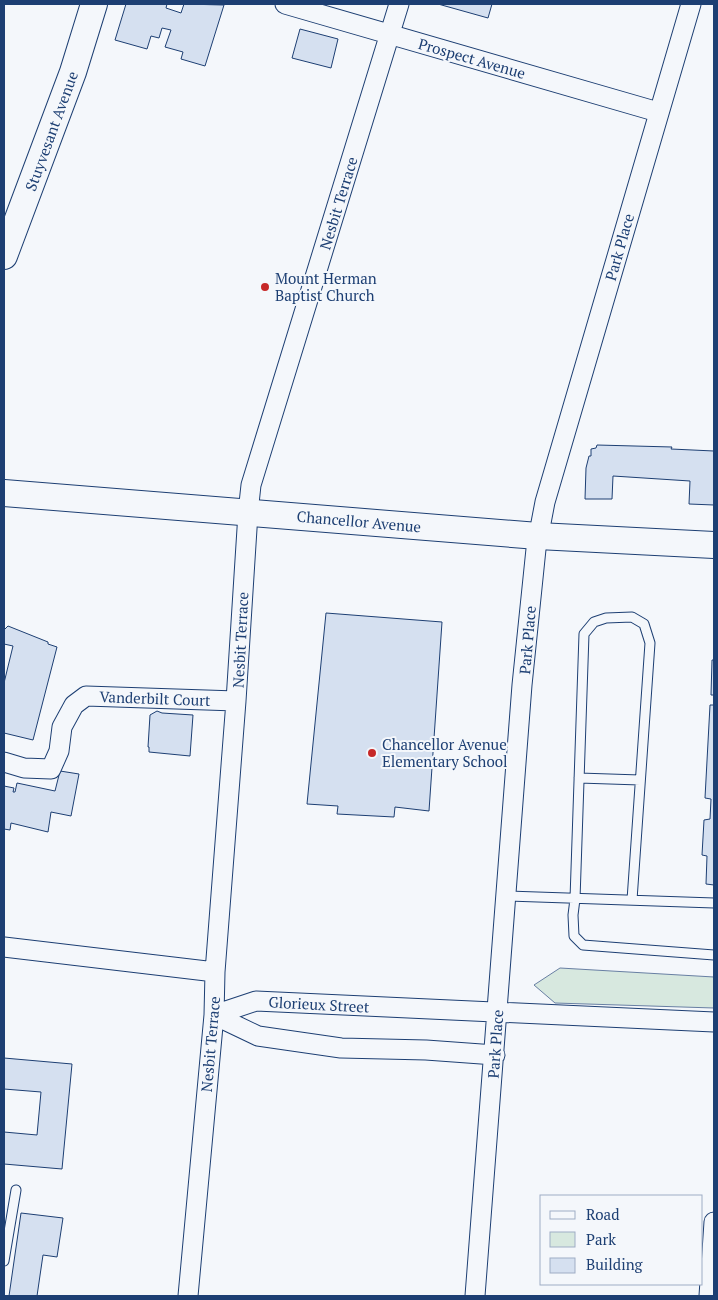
<svg xmlns="http://www.w3.org/2000/svg" width="718" height="1300" viewBox="0 0 718 1300" font-family="'PT Serif',serif">
<style>
.green{fill:#d7e8df;stroke:#687fa3}
.building{fill:#d5e0f0;stroke:#1d3f73}
.lines{fill:none;stroke-linecap:round;stroke-linejoin:round}
.lane-casing{stroke:#1d3f73;stroke-width:11}
.street-casing{stroke:#1d3f73;stroke-width:21}
.secondary-casing{stroke:#1d3f73;stroke-width:28}
.lane{stroke:#f4f7fb;stroke-width:9}
.street{stroke:#f4f7fb;stroke-width:19}
.secondary{stroke:#f4f7fb;stroke-width:26}
.poi-dot{fill:#c62828;stroke:#f4f7fb;stroke-width:2}
.labels{text-anchor:middle;dominant-baseline:central;stroke-width:4;stroke-linejoin:round;paint-order:stroke}
.street-label{font-size:15px;fill:#1d3f73;stroke:#f4f7fb}
.poi-label{font-size:15px;fill:#1d3f73;stroke:#f4f7fb;text-anchor:start}
</style>
<rect width="100%" height="100%" fill="#f4f7fb"/>
<path class="green" d="M560 968 714 977V1008L555 1003 534 985Z"/>
<path class="building" d="M126 4H167L166 8 181 13 184 4 224 5 205 66 181 59 183 52 165 47 171 30 162 28 159 38 151 36 147 49 115 40Z
M438 4H492L488 18Z
M300 29 338 39 331 68 292 58Z
M597 445 672 447 671 449 714 451V505L689 504 690 481 613 476 612 499H585L586 468 589 456H591V449L596 448Z
M326 613 442 622 429 811 395 807 394 817 337 814 338 806 307 804Z
M8 626 48 642V644L57 647 33 740 4 733V683L13 646 4 644V630Z
M712 660H714V695H711Z
M710 705H714V885L706 884 707 856 702 855 704 820 710 819 711 799 705 798Z
M157 711 162 713 193 715 190 756 149 752V747H148L150 715Z
M60 771 79 774 71 816 51 812 48 832 11 823 10 830 4 829V786L14 788 13 792H15L17 783 55 791Z
M4 1058 72 1064 62 1169 4 1164V1132L37 1135 41 1092 4 1089Z
M21 1213 63 1218 57 1257 43 1255 37 1296H9Z"/>
<g class="lines">
<defs>
<path id="lane" d="M579 778 640 780
M506 896 714 903
M632 900 650 643 644 624 632 617 606 618 594 622 584 634 575 899 573 915 574 936 583 945 714 955
M4 1261 16 1190"/>
<path id="street" d="M285 4 658 112
M4 762 24 768 51 769 59 751 62 727 74 705 86 696 236 701
M4 947 215 972
M214 1015 256 1001 714 1022
M214 1015 258 1036 341 1048 426 1050 495 1055
M188 1296 214 1015 215 972 236 701 248 513 251 485 399 4
M475 1296 522 685 536 549 545 502 691 4
M709 1296 714 1222"/>
<path id="secondary" d="M4 256 73 72 94 4
M4 493 538 536 714 545"/>
</defs>
<use href="#lane" class="lane-casing"/>
<use href="#street" class="street-casing"/>
<use href="#secondary" class="secondary-casing"/>
<use href="#lane" class="lane"/>
<use href="#street" class="street"/>
<use href="#secondary" class="secondary"/>
</g>
<g class="poi-dot">
<circle cx="265" cy="287" r="5"/>
<circle cx="372" cy="753" r="5"/>
</g>
<g class="labels">
<g class="street-label">
<text transform="translate(472 58) rotate(16)">Prospect Avenue</text>
<text transform="translate(51 131) rotate(-70)">Stuyvesant Avenue</text>
<text transform="translate(338 203) rotate(-73)">Nesbit Terrace</text>
<text transform="translate(619 247) rotate(-74)">Park Place</text>
<text transform="translate(359 521) rotate(5)">Chancellor Avenue</text>
<text transform="translate(240 640) rotate(-87)">Nesbit Terrace</text>
<text transform="translate(527 640) rotate(-85)">Park Place</text>
<text transform="translate(155 698) rotate(2)">Vanderbilt Court</text>
<text transform="translate(319 1004) rotate(3)">Glorieux Street</text>
<text transform="translate(210 1044) rotate(-85)">Nesbit Terrace</text>
<text transform="translate(495 1044) rotate(-86)">Park Place</text>
</g>
<g class="poi-label">
<text x="275" y="278">Mount Herman<tspan x="275" dy="17">Baptist Church</tspan></text>
<text x="382" y="744">Chancellor Avenue<tspan x="382" dy="17">Elementary School</tspan></text>
</g>
</g>
<rect width="718" height="1300" fill="none" stroke="#1d3f73" stroke-width="10"/>
<rect x="540" y="1195" width="162" height="90" fill="#f4f7fb" stroke="#9eadc5"/>
<rect x="550" y="1211" width="25" height="8" fill="#f4f7fb" stroke="#9eadc5"/>
<text x="586" y="1220" font-size="15" fill="#1d3f73">Road</text>
<rect x="550" y="1232" width="25" height="15" fill="#d7e8df" stroke="#9eadc5"/>
<text x="586" y="1245" font-size="15" fill="#1d3f73">Park</text>
<rect x="550" y="1258" width="25" height="15" fill="#d5e0f0" stroke="#9eadc5"/>
<text x="586" y="1270" font-size="15" fill="#1d3f73">Building</text>
</svg>
